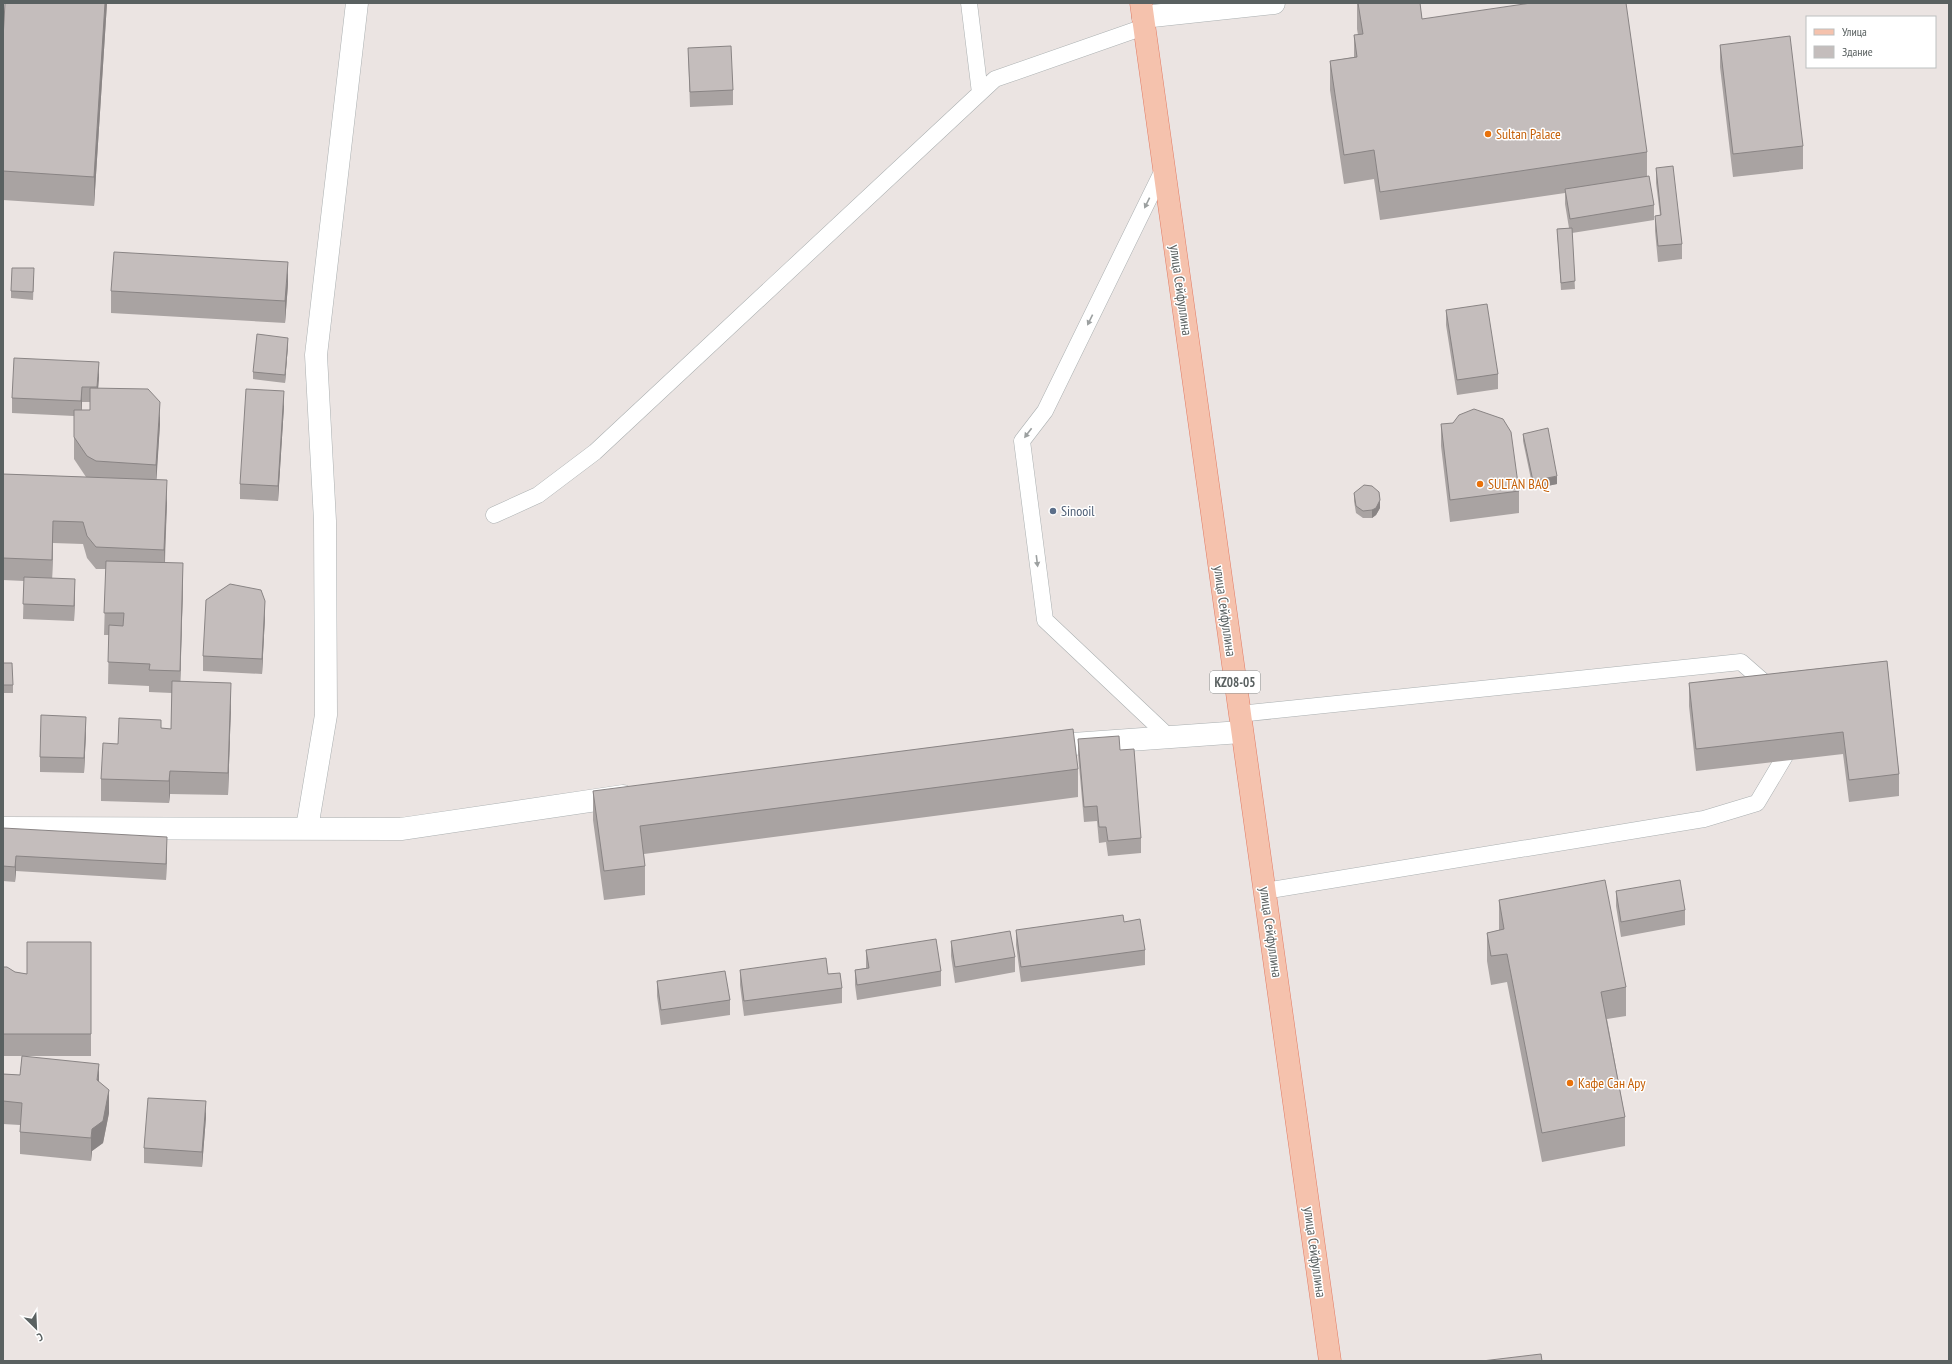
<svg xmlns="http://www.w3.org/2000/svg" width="1952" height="1364" viewBox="0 0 1952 1364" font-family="'PT Sans Narrow',sans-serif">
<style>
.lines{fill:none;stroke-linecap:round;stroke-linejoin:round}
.lane-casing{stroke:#abb0b1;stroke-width:17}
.street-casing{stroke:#abb0b1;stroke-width:23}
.primary-casing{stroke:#e17b65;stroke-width:23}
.lane{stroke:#fff;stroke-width:16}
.street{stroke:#fff;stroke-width:22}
.primary{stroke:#f5c2ad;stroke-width:22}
.wall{fill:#a9a3a2;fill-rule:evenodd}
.shaded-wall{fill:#898484}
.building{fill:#c4bdbc;stroke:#898484}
.oneway{fill:#9ca0a0}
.food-dot{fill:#e8710a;stroke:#fff;stroke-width:1.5}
.service-dot{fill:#5c6f8a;stroke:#fff;stroke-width:1.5}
.labels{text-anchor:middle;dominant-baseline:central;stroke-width:3;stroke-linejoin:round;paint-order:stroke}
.shield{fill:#fff;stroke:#8c9090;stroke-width:1}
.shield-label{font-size:13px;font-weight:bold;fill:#5a6161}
.food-label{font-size:14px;fill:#c56008;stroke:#fff;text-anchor:start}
.street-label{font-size:14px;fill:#5a6161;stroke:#fff}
.service-label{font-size:14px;fill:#4e5e75;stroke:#fff;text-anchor:start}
</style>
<rect width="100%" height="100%" fill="#ebe4e2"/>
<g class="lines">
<defs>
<path id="lane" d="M969 3 980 93
M1164 168 1045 411 1022 441 1045 620 1170 738
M494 515 538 495 595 452 995 79 1144 27
M1239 714 1741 662 1773 690
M1265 891 1704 819 1757 803 1785 756 1784 740"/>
<path id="street" d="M1143 17 1274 3
M1045 746 1241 732
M3 828 401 829 623 796
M307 828 326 715 325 521 316 355 357 3"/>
<path id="primary" d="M1141 3 1330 1361"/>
</defs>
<use href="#lane" class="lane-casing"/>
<use href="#street" class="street-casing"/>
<use href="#primary" class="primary-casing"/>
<use href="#lane" class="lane"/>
<use href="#street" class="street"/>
<use href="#primary" class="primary"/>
</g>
<path class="wall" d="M5 3H107L94 206 3 200V39Z
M1357 3H1420L1422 19 1647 152V176L1654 205V220L1572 233 1575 289 1561 290 1557 229 1569 228 1565 204V193L1380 220 1374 179 1344 184 1330 90V61L1354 57V35H1358L1357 29Z
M1720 45 1803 146V169L1733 177 1720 67Z
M688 48 733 90V105L690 107Z
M1656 168 1682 244V259L1658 262 1655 231V216L1660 215 1656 183Z
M34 276 33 300 11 298V291Z
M288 284 285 323 111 313V291Z
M1446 310 1498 374V389L1457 395 1446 325Z
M288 345 285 383 253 379V372Z
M99 377 98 388 160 424 156 479 167 502 165 563 183 585 180 681 231 705 228 795 170 794 169 803 101 801V779L118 744 161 728 171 729 172 693 149 692V686L108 684 109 635H104L106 569H96L87 558 83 544 53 543 52 578 75 595 74 621 23 619 24 581 3 580V474L86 477 74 459V416L12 413V398ZM82 402H90V410H82Z
M284 406 278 501 240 499V484Z
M1441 424 1519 491V513L1450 522 1441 446Z
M1523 434 1557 484 1533 489 1523 441Z
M1354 493 1380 508 1376 515 1372 518H1363L1356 513 1354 501Z
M265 616 262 674 203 671V656Z
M1887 661 1899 774V796L1849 802 1843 754 1696 771 1689 706V683Z
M3 663 13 685V693H3Z
M86 732 84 773 40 772V757Z
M1078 739 1120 750 1141 838V853L1108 856 1106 842 1099 843 1097 821 1084 822 1078 754Z
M1078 769V797L644 854 645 866V895L604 900 593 820V791Z
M3 828 167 852 166 880 16 871 15 882 3 881Z
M1616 891 1685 910V925L1621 937 1616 906Z
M1499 900 1626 987V1016L1607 1019 1625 1117V1146L1542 1162 1507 982 1491 985 1487 961V933L1499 930Z
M1124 922 1145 950V965L1021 982 1016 945V930Z
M951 941 1015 957V972L955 983 951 956Z
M91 942V1056H22L99 1082 109 1113 103 1143 92 1151 91 1161 20 1154V1125L3 1124V1074L20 1075 22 1056H3V967L15 972 27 974Z
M866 950 941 971V986L857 1000 855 985V970L866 968Z
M740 970 828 974 842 988V1003L744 1016 740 985Z
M657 981 730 1000V1015L661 1025 657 996Z
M206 1117 202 1167 144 1163V1148Z"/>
<path class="shaded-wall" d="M105 3H107L94 206V177Z
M288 262V284L285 323V301Z
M288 338V345L285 383V375Z
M99 362V377L97 403V387Z
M82 387V402L81 417V401Z
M284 391V406L278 501V486Z
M160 402V424L156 487V465Z
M1557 476V484L1533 489V481Z
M167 480V502L164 572V550Z
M1380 500V508L1376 515 1372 518V510Z
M53 521V543L52 582V560Z
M183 563V585L180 693V671Z
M75 579V595L74 621V606Z
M265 601V616L262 674V659Z
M231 683V705L228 795V773Z
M86 717V732L84 773V758Z
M170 771V794L169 803V781Z
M167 837V852L166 880V864Z
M16 856V871L15 882V867Z
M99 1064V1086L97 1080Z
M109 1090V1113L103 1143 92 1151 91 1161V1138L92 1129Z
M206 1101V1117L202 1167V1152Z"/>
<path class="building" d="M5 3H105L94 177 3 171V39Z
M1358 3H1420L1422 19 1531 3H1626L1647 152 1380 192 1374 150 1344 155 1330 61 1357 57 1354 35 1363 34Z
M1790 36 1803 146 1733 154 1720 45Z
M731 46 733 90 690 92 688 48Z
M1673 166 1682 244 1658 246 1655 216 1661 215 1656 168Z
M1649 176 1654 205 1570 219 1565 189Z
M1572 228 1575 281 1561 283 1557 229Z
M114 252 288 262 285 301 111 291Z
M12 268H34L33 292 11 291Z
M1487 304 1498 374 1457 380 1446 310Z
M257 334 288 338 285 375 253 372Z
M14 358 99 362 97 387H82L81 401 12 398Z
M90 388 148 389 160 402 156 465 96 461 87 456 74 437V410H90Z
M246 389 284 391 278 486 240 484Z
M1474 409 1503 419 1511 432 1519 491 1450 500 1441 424 1453 423 1459 415Z
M1548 428 1557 476 1533 481 1523 434Z
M3 474 167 480 164 550 96 547 87 536 83 522 53 521 52 560 3 558Z
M1364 485 1372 486 1379 492 1380 500 1376 508 1372 510 1363 511 1356 506 1354 493Z
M106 561 183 563 180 671 149 670 150 664 108 662 109 625 123 626 124 613H104Z
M24 577 75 579 74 606 23 604Z
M230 584 261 590 265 601 262 659 203 656 206 600Z
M1887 661 1899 774 1849 780 1843 732 1696 749 1689 683Z
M3 663H12L13 685H3Z
M172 681 231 683 228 773 170 771 169 781 101 779 103 743 118 744 119 718 161 720V728L171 729Z
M41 715 86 717 84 758 40 757Z
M1073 729 1078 769 640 826 645 866 604 871 593 791Z
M1119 736 1120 750 1134 749 1141 838 1108 841 1106 827H1099L1097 806 1084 807 1078 739Z
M3 828 167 837 166 864 16 856 15 867 3 866Z
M1605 880 1626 987 1601 992 1625 1117 1542 1133 1507 954 1491 956 1487 933 1504 929 1499 900Z
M1680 880 1685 910 1621 922 1616 891Z
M1123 915 1124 922 1140 919 1145 950 1021 967 1016 930Z
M1010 931 1015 957 955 967 951 941Z
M936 939 941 971 857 985 855 970 869 968 866 950Z
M27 942H91V1034H3V967H7L15 972 27 974Z
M826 958 828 974 840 973 842 988 744 1001 740 970Z
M725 971 730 1000 661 1010 657 981Z
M22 1056 99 1064 97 1080 109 1090 103 1121 92 1129 91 1138 20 1132 22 1103 3 1101V1074L20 1075Z
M148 1098 206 1101 202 1152 144 1148Z
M1541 1354 1542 1361H1482Z"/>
<defs><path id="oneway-solid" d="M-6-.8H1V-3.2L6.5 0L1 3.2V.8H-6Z"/></defs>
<g class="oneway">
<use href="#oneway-solid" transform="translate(1147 203) rotate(116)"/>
<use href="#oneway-solid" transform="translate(1090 320) rotate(116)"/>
<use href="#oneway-solid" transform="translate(1028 433) rotate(127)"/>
<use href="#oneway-solid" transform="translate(1037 561) rotate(83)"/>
</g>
<g class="food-dot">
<circle cx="1488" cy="134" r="4"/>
<circle cx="1480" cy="484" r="4"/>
<circle cx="1570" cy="1083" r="4"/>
</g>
<circle class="service-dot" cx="1053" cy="511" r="4"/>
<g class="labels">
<rect class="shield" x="1210" y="671" width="50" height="22" rx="3"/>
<g class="shield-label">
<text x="1235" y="682">KZ08-05</text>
</g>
<g class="food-label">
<text x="1496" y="134">Sultan Palace</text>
<text x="1488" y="484">SULTAN BAQ</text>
<text x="1578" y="1083">Кафе Сан Ару</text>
</g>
<g class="street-label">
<text transform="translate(1181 290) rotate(82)">улица Сейфуллина</text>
<text transform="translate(1225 611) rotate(82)">улица Сейфуллина</text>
<text transform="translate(1271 932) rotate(82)">улица Сейфуллина</text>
<text transform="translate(1315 1252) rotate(82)">улица Сейфуллина</text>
</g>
<g class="service-label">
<text x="1061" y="511">Sinooil</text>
</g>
</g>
<rect width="1952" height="1364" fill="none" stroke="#5a6161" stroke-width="8"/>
<rect x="1806" y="16" width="130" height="52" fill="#ffffff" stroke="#bdc0c0"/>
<rect x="1814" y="29" width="20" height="6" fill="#f5c2ad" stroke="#bdc0c0"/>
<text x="1842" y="36" font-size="12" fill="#5a6161">Улица</text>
<rect x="1814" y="46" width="20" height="12" fill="#c4bdbc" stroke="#bdc0c0"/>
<text x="1842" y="56" font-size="12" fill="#5a6161">Здание</text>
<g transform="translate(36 1328) rotate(156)" stroke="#ffffff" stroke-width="3" paint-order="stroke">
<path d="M0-3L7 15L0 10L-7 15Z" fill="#5a6161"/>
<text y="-6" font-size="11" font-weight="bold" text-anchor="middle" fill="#5a6161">С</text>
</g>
</svg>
